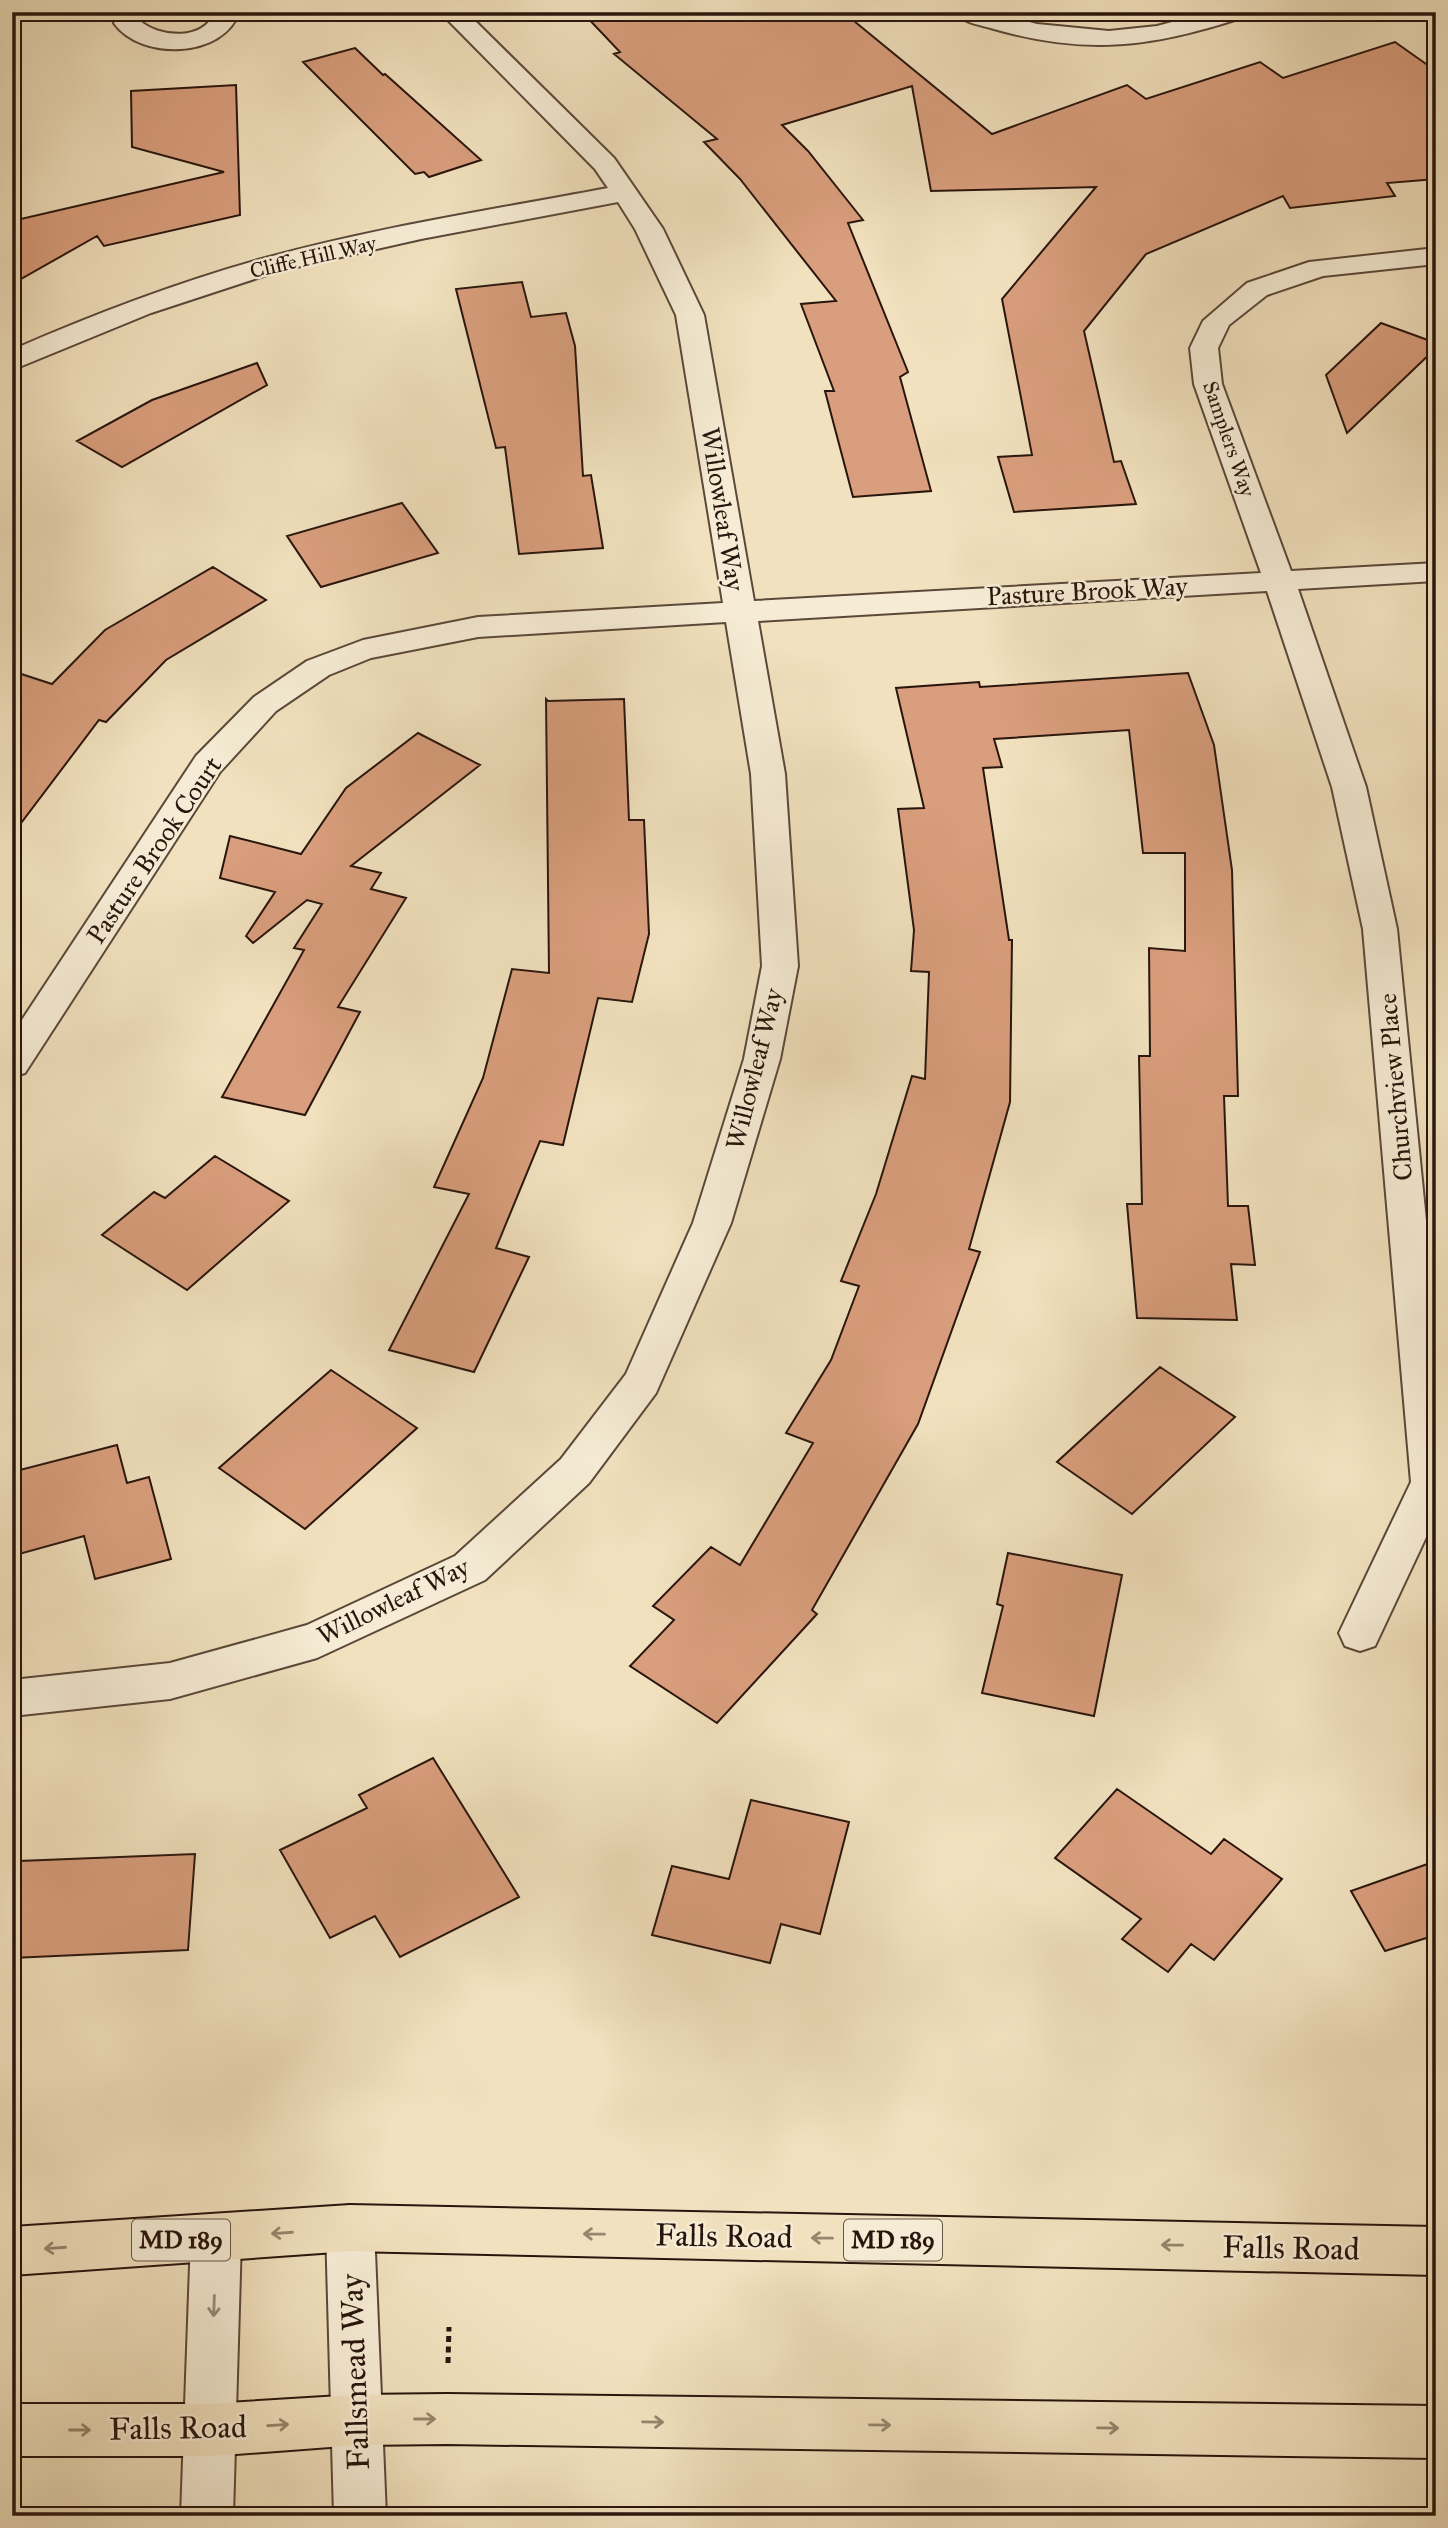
<svg xmlns="http://www.w3.org/2000/svg" width="1448" height="2528" viewBox="0 0 1448 2528" font-family="'IM FELL Great Primer',serif">
<style>
.building{fill:#d99e7d;stroke:#29150d;stroke-width:2}
.lines{fill:none;stroke-linecap:round;stroke-linejoin:round}
.minor-casing{stroke:#5b4839;stroke-width:4}
.tertiary-casing{stroke:#5b4839;stroke-width:4}
.primary-casing{stroke:#29150d;stroke-width:4}
.path{stroke:#29150d;stroke-width:5;stroke-dasharray:6 4.5;stroke-linecap:butt}
.minor{fill:#f6ecd5;fill-rule:evenodd}
.tertiary{fill:#f6ecd5;fill-rule:evenodd}
.primary{fill:#f1e1be;fill-rule:evenodd}
.oneway{stroke:#97856e}
.oneway2{stroke:#9a8b7b}
.labels{text-anchor:middle;dominant-baseline:central;stroke-width:5;stroke-linejoin:round;paint-order:stroke}
.far-street-label{font-size:21px;fill:#29150d;stroke:#f6ecd5}
.shield{fill:#f6ecd5;stroke:#665649;stroke-width:2}
.shield-label{font-size:24px;font-weight:bold;fill:#29150d}
.street-label{font-size:26px;fill:#29150d;stroke:#f6ecd5}
.near-street-label{font-size:32px;fill:#29150d;stroke:#f6ecd5}
</style>
<rect width="100%" height="100%" fill="#f1e1be"/>
<filter id="stains"><feTurbulence type="fractalNoise" baseFrequency=".00286" numOctaves="4"/><feColorMatrix values="0 0 0 0 .2 0 0 0 0 .09 0 0 0 0 .02 0 0 0 .5 -.17"/></filter>
<radialGradient id="worn" r=".72"><stop offset=".6" stop-color="#630" stop-opacity="0"/><stop offset="1" stop-color="#630" stop-opacity=".3"/></radialGradient>
<path class="building" d="M582 12H843L992 134 1127 85 1146 99 1260 62 1283 78 1395 42 1436 71V179L1387 183 1395 196 1290 208 1283 196 1146 254 1084 331 1114 462 1121 461 1136 504 1014 512 998 457 1032 455 1002 299 1096 187 931 191 912 86 782 125 808 151 863 220 848 223 908 372 900 377 931 491 853 497 825 391H834L801 304 836 301 740 179 704 142 717 139 614 54 620 52Z
M355 48 383 75 385 74 481 160 429 177 424 172 415 174 303 62Z
M236 85 240 215 104 246 97 236 12 284V221L224 172 132 147 131 91Z
M522 282 531 317 566 313 575 346 583 476 591 475 603 548 519 554 505 447 496 448 456 289Z
M1381 323 1436 343V348L1347 433 1326 375Z
M257 363 267 385 122 467 77 441 152 400Z
M402 503 438 553 321 587 287 536Z
M213 567 266 600 166 660 106 722 99 720 12 835V671L52 684 105 630Z
M1188 673 1214 745 1232 870 1238 1096H1224L1228 1206H1248L1255 1265 1231 1264 1237 1320 1137 1318 1127 1204H1142L1139 1056H1150L1149 948 1185 951V853H1143L1129 730 994 739 1002 767 983 768 1009 940H1012L1010 1102 969 1249 980 1252 918 1424 812 1610 817 1614 717 1723 630 1666 674 1620 653 1606 711 1547 740 1565 813 1443 786 1433 831 1360 859 1286 841 1281 876 1194 912 1076 925 1079 929 972 911 971 914 930 898 809 924 808 896 688 979 682 980 687Z
M546 699 548 701 624 699 629 820H644L649 934 632 1002 598 998 563 1145 540 1141 496 1248 529 1257 474 1372 389 1350 469 1194 434 1187 483 1078 512 969 549 973Z
M418 733 480 765 351 866 381 873 371 889 406 898 338 1007 360 1012 305 1115 222 1097 304 950 294 948 322 904 307 900 253 943 246 936 275 892 220 878 230 836 301 854 346 788Z
M215 1156 289 1201 187 1290 102 1235 154 1192 165 1198Z
M1160 1367 1235 1417 1132 1514 1057 1462Z
M331 1370 417 1428 305 1529 219 1468Z
M117 1445 127 1483 149 1477 171 1559 95 1579 84 1536 12 1556V1472Z
M1008 1553 1122 1575 1094 1716 982 1693 1003 1606 997 1604Z
M433 1758 519 1897 400 1957 375 1916 330 1938 280 1850 367 1808 359 1795Z
M1117 1789 1211 1854 1224 1839 1282 1879 1214 1960 1191 1944 1168 1972 1122 1939 1141 1919 1055 1858Z
M751 1800 849 1822 820 1934 781 1924 770 1963 652 1935 672 1866 729 1879Z
M195 1854 188 1950 12 1958V1917L19 1861Z
M1436 1861V1935L1385 1951 1351 1891Z"/>
<g class="lines">
<defs>
<path id="minor" d="M117 12H142L140 21C160 38 205 41 214 12H239C224 58 141 61 114 23Z
M440 12H466L614 158 663 229 704 315 754 601 1261 573 1194 384 1190 348 1203 321 1247 283 1309 262 1436 248V264L1323 276 1267 295 1229 325 1218 348 1222 384 1291 571 1436 563V581L1298 589 1366 787 1397 929 1436 1321V1516L1375 1646 1360 1651 1345 1646 1339 1633 1411 1482 1363 929 1332 787 1267 591 758 621 785 774 798 966 780 1059 731 1223 656 1393 589 1483 485 1580 317 1658 170 1699 12 1716V1680L170 1663 307 1625 455 1556 561 1459 626 1374 693 1223 744 1059 762 966 751 774 726 622 478 637 371 658 329 675 276 711 220 772 25 1073 12 1077V1035L196 756 254 697 307 661 363 640 478 617 723 603 676 315 635 229 618 202 421 239 279 271 151 313 12 370V350C92 315 173 284 258 260 372 228 491 210 608 188L595 169Z
M955 12H992L1037 24 1109 31 1157 26 1209 12H1247L1244 17C1153 47 1087 56 994 29 982 25 962 23 955 12Z"/>
<path id="tertiary" d="M350 2205 367 2211 374 2228 386 2516H334L326 2228 333 2211Z
M216 2214 233 2221 241 2238 233 2516H181L191 2238 199 2221Z"/>
<path id="primary" d="M350 2205 1436 2227V2275L350 2251 12 2275V2227Z
M447 2394 1436 2406V2458L447 2444 357 2445 210 2456H12V2404H210L357 2395Z"/>
</defs>
<use href="#minor" class="minor-casing"/>
<use href="#tertiary" class="tertiary-casing"/>
<use href="#primary" class="primary-casing"/>
<path class="path" d="M448 2363 449 2327"/>
<use href="#minor" class="minor"/>
<use href="#tertiary" class="tertiary"/>
<use href="#primary" class="primary"/>
</g>
<defs><path id="oneway-shaft" d="M-6 0H5M1.5-3L5.5 0L1.5 3" fill="none" stroke-width="1.6" stroke-linecap="round" stroke-linejoin="round" transform="scale(1.75)"/></defs>
<g class="oneway">
<use href="#oneway-shaft" transform="translate(282 2233) rotate(176)"/>
<use href="#oneway-shaft" transform="translate(594 2234) rotate(-179)"/>
<use href="#oneway-shaft" transform="translate(822 2238) rotate(-179)"/>
<use href="#oneway-shaft" transform="translate(1172 2245) rotate(-179)"/>
<use href="#oneway-shaft" transform="translate(55 2248) rotate(176)"/>
<use href="#oneway-shaft" transform="translate(425 2419)"/>
<use href="#oneway-shaft" transform="translate(653 2422) rotate(1)"/>
<use href="#oneway-shaft" transform="translate(278 2425) rotate(-4)"/>
<use href="#oneway-shaft" transform="translate(880 2425) rotate(1)"/>
<use href="#oneway-shaft" transform="translate(1108 2428) rotate(1)"/>
<use href="#oneway-shaft" transform="translate(80 2430)"/>
</g>
<use class="oneway2" href="#oneway-shaft" transform="translate(214 2306) rotate(92)"/>
<g class="labels">
<g class="far-street-label">
<text transform="translate(313 257) rotate(-13)">Cliffe Hill Way</text>
<text transform="translate(1229 439) rotate(71)">Samplers Way</text>
</g>
<g class="shield">
<rect x="132" y="2219.5" width="98" height="41" rx="5"/>
<rect x="844" y="2219.5" width="98" height="41" rx="5"/>
</g>
<g class="shield-label">
<text x="181" y="2240">MD 189</text>
<text x="893" y="2240">MD 189</text>
</g>
<g class="street-label">
<text transform="translate(723 509) rotate(81)">Willowleaf Way</text>
<text transform="translate(1087 591) rotate(-3)">Pasture Brook Way</text>
<text transform="translate(154 850) rotate(-56)">Pasture Brook Court</text>
<text transform="translate(754 1069) rotate(-76)">Willowleaf Way</text>
<text transform="translate(1395 1087) rotate(-95)">Churchview Place</text>
<text transform="translate(393 1601) rotate(-26)">Willowleaf Way</text>
</g>
<g class="near-street-label">
<text transform="translate(724 2236) rotate(1)">Falls Road</text>
<text transform="translate(1291 2248) rotate(1)">Falls Road</text>
<text transform="translate(355 2372) rotate(-92)">Fallsmead Way</text>
<text transform="translate(178 2428) rotate(-1)">Falls Road</text>
</g>
</g>
<rect width="1448" height="2528" fill="none" stroke="#f1e1be" stroke-width="42"/>
<rect x="14" y="14" width="1420" height="2500" fill="none" stroke="#29150d" stroke-width="3.5"/>
<rect x="21" y="21" width="1406" height="2486" fill="none" stroke="#29150d" stroke-width="2"/>
<rect width="100%" height="100%" filter="url(#stains)"/>
<rect width="100%" height="100%" fill="url(#worn)"/>
</svg>
